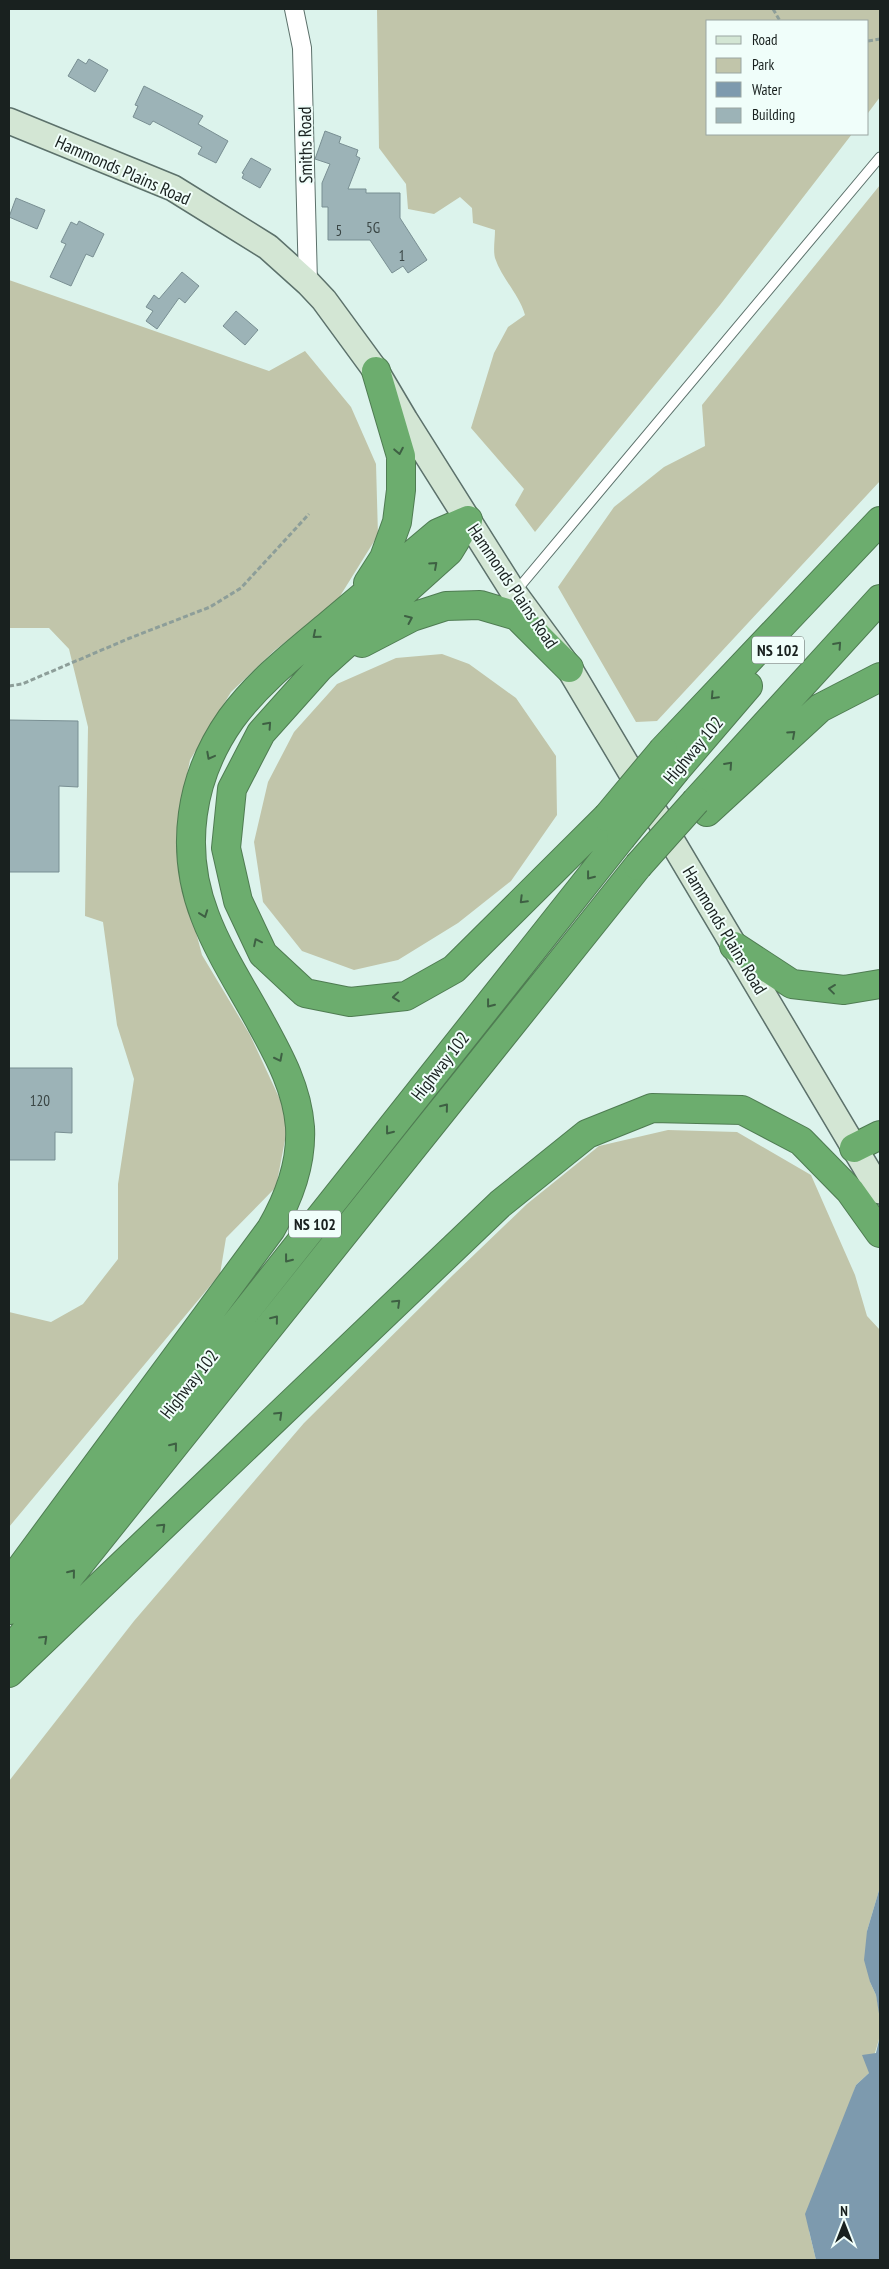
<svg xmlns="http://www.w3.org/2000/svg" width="889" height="2269" viewBox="0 0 889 2269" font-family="'PT Sans Narrow',sans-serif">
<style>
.green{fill:#c1c5aa}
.water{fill:#7d9aae}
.building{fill:#9cb3b7;stroke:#798f93}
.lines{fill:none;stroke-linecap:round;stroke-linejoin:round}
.lane-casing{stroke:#5c716b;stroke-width:11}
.street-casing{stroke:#5c716b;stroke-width:20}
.secondary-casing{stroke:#5c716b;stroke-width:28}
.highway-casing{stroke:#4f7c52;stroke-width:30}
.path{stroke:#8d9e99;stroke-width:3;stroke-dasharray:5 2.5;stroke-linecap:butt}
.lane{stroke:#fff;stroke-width:9}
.street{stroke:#fff;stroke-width:18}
.secondary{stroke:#d3e6d4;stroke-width:25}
.highway{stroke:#6cad6e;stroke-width:28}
.highway-bridge-casing{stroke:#4f7c52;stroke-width:30;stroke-linecap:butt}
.highway-bridge{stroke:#6cad6e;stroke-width:28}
.oneway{stroke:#3e6043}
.labels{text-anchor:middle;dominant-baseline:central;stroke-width:4;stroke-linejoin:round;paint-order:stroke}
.number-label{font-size:15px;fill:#3a4645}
.shield{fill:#f0fefa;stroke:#5a6361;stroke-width:1}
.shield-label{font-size:16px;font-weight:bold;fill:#19211f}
.street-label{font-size:18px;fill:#19211f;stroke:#f0fefa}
</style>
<rect width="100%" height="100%" fill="#dcf3ec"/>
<path class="green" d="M377 9H880V97L868 113V21H708V134H852L720 305 535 532 515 505 524 489 471 428 494 353 508 327 525 315C519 294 502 279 495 258 493 250 495 239 495 230L473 223 472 208 460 197 434 214 408 209 406 184 379 148Z
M880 185V481L657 721 636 722 558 587 614 507 664 467 705 446 702 405Z
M9 280 269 371 305 351 351 407 376 464 378 535 337 601 274 651 231 692 190 760 179 814 181 875 202 955 250 1035 289 1119 276 1187 226 1238 220 1274 9 1527V1312L51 1322 83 1304 118 1259V1184L134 1079 117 1025 103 922 85 916 88 727 69 649 49 628H9Z
M442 654 469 664 516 698 556 756 557 815 511 881 458 923 398 960 354 970 302 951 263 902 254 842 268 782 294 732 337 684 396 658Z
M668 1130 737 1132 811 1175 855 1275 867 1316 880 1330V1887L867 1931 870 1982 876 1995 880 2015V2036L869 2073 856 2085 809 2231 816 2260H9V1781L134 1621 304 1423 453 1275 527 1204 599 1146Z"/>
<path class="water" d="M880 1887V2020L876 1995 870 1982 864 1960 867 1931Z
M880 2036V2260H816L805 2214 856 2085 869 2073 862 2055 876 2053Z"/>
<path class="building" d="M78 59 86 64 89 59 108 70 95 92 68 76Z
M144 86 203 116 198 124 228 141 216 163 198 154 202 147 153 121 150 125 133 117 138 106 135 105Z
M325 131 341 137 339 143 358 150 356 156 360 158 348 189H366V193H400V218L427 260 408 273 403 266 392 273 370 240H328V207H322V183L330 164 315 159Z
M251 158 271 169 260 188 242 178 244 174 242 173Z
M16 198 45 210 37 229 9 217Z
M79 221 104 234 93 257 86 254 71 286 50 277 66 244 61 242 71 222 77 225Z
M182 272 199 286 185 303 179 298 157 329 146 321 153 311 146 307 154 295 159 299Z
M236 311 258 330 245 345 223 326Z
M9 720 78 721V787L59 786V872H9Z
M9 1068H72V1133L55 1132V1160H9Z"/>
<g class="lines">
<defs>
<path id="lane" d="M516 591 880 157"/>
<path id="street" d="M294 9 302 48 308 283"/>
<path id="secondary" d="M9 121 173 188 268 247 308 283 324 300 376 371 405 420 514 593 569 668 880 1191"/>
<path id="highway" d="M468 520 449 551 320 667 261 733 232 789 226 848 238 901 263 954 305 993 350 1002 406 996 454 969 607 817
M368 583 384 558 397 522 401 490V456L376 371
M362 643 412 617 446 606 480 605 517 616 569 668
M663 750 880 521
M676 770 748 686
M696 801 880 599
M707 812 820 708 880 677
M734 946 792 984 844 990 880 984
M854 1148 880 1135
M9 1584 271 1229C289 1198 302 1163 300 1127 297 1088 279 1056 261 1023 242 988 219 953 205 916 179 849 190 777 231 719 259 681 294 654 330 624 366 594 402 563 438 533L468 520
M9 1610 621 838
M9 1652 638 866
M9 1673 500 1204 587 1134 652 1108 742 1110 801 1141 850 1191 880 1233"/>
</defs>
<use href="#lane" class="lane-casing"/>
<use href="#street" class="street-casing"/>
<use href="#secondary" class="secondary-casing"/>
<use href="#highway" class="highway-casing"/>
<path class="path" d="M773 9 780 21
M868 41 880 39
M9 686 22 684 130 638 210 607 241 588 309 514"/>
<use href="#lane" class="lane"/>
<use href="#street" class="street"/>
<use href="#secondary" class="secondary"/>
<use href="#highway" class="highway"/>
<defs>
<path id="highway-bridge" d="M607 817 663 750
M621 838 676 770
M638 866 696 801"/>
</defs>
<use href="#highway-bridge" class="highway-bridge-casing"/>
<use href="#highway-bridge" class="highway-bridge"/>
</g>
<defs><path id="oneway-chevron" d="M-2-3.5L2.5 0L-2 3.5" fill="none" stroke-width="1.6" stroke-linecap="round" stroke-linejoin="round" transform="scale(1.25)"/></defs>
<g class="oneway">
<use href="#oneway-chevron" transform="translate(399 451) rotate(79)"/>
<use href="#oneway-chevron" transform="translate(434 565) rotate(-42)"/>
<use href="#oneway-chevron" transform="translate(409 619) rotate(-24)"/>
<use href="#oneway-chevron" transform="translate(316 635) rotate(140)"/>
<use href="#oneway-chevron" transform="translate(838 645) rotate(-48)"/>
<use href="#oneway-chevron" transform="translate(714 696) rotate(133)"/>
<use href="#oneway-chevron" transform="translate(268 725) rotate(-48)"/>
<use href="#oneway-chevron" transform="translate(792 734) rotate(-42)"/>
<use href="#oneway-chevron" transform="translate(210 756) rotate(118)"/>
<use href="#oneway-chevron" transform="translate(729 765) rotate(-48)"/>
<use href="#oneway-chevron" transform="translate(590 876) rotate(128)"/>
<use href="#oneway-chevron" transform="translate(523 900) rotate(135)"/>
<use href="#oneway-chevron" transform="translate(204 914) rotate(70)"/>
<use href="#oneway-chevron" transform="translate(257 942) rotate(-116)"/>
<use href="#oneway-chevron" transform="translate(832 989) rotate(-173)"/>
<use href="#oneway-chevron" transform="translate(396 997) rotate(174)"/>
<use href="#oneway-chevron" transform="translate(490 1004) rotate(128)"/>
<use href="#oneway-chevron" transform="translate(279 1058) rotate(63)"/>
<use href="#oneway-chevron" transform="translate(445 1107) rotate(-51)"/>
<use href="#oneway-chevron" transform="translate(389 1131) rotate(128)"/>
<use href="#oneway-chevron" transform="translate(288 1259) rotate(128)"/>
<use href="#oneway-chevron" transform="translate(397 1303) rotate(-44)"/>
<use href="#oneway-chevron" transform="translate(275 1319) rotate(-51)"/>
<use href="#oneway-chevron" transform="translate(279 1415) rotate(-44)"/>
<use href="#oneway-chevron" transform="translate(174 1446) rotate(-51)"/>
<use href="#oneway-chevron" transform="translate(162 1527) rotate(-44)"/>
<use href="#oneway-chevron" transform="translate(72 1573) rotate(-51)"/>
<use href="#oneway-chevron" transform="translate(44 1639) rotate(-44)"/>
</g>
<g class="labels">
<g class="number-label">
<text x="373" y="227">5G</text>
<text x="339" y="230">5</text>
<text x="402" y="255">1</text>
<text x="40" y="1100">120</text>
</g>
<g class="shield">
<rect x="752" y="636.5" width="52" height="27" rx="4"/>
<rect x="289" y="1210.5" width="52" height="27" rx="4"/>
</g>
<g class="shield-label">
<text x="778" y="650">NS 102</text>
<text x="315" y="1224">NS 102</text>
</g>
<g class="street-label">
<text transform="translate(305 145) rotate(-91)">Smiths Road</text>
<text transform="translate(123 170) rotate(24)">Hammonds Plains Road</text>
<text transform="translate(513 586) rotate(56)">Hammonds Plains Road</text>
<text transform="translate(693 750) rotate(-50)">Highway 102</text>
<text transform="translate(725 930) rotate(59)">Hammonds Plains Road</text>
<text transform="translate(440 1066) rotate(-52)">Highway 102</text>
<text transform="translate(189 1384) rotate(-52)">Highway 102</text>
</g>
</g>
<rect width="889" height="2269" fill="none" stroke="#19211f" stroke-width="20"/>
<rect x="706" y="20" width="162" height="115" fill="#f0fefa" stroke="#9aa6a2"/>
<rect x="716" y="36" width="25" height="8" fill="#d3e6d4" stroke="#9aa6a2"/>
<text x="752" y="45" font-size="15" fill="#19211f">Road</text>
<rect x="716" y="58" width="25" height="15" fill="#c1c5aa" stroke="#9aa6a2"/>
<text x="752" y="70" font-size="15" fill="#19211f">Park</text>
<rect x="716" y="82" width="25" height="15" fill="#7d9aae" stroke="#9aa6a2"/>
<text x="752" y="95" font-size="15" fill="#19211f">Water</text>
<rect x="716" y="108" width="25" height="15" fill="#9cb3b7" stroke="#9aa6a2"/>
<text x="752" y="120" font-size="15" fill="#19211f">Building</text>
<g transform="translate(844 2224)" stroke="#f0fefa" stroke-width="4" paint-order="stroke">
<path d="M0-4L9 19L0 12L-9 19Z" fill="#19211f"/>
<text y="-8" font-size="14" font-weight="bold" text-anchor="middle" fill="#19211f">N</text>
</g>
</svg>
